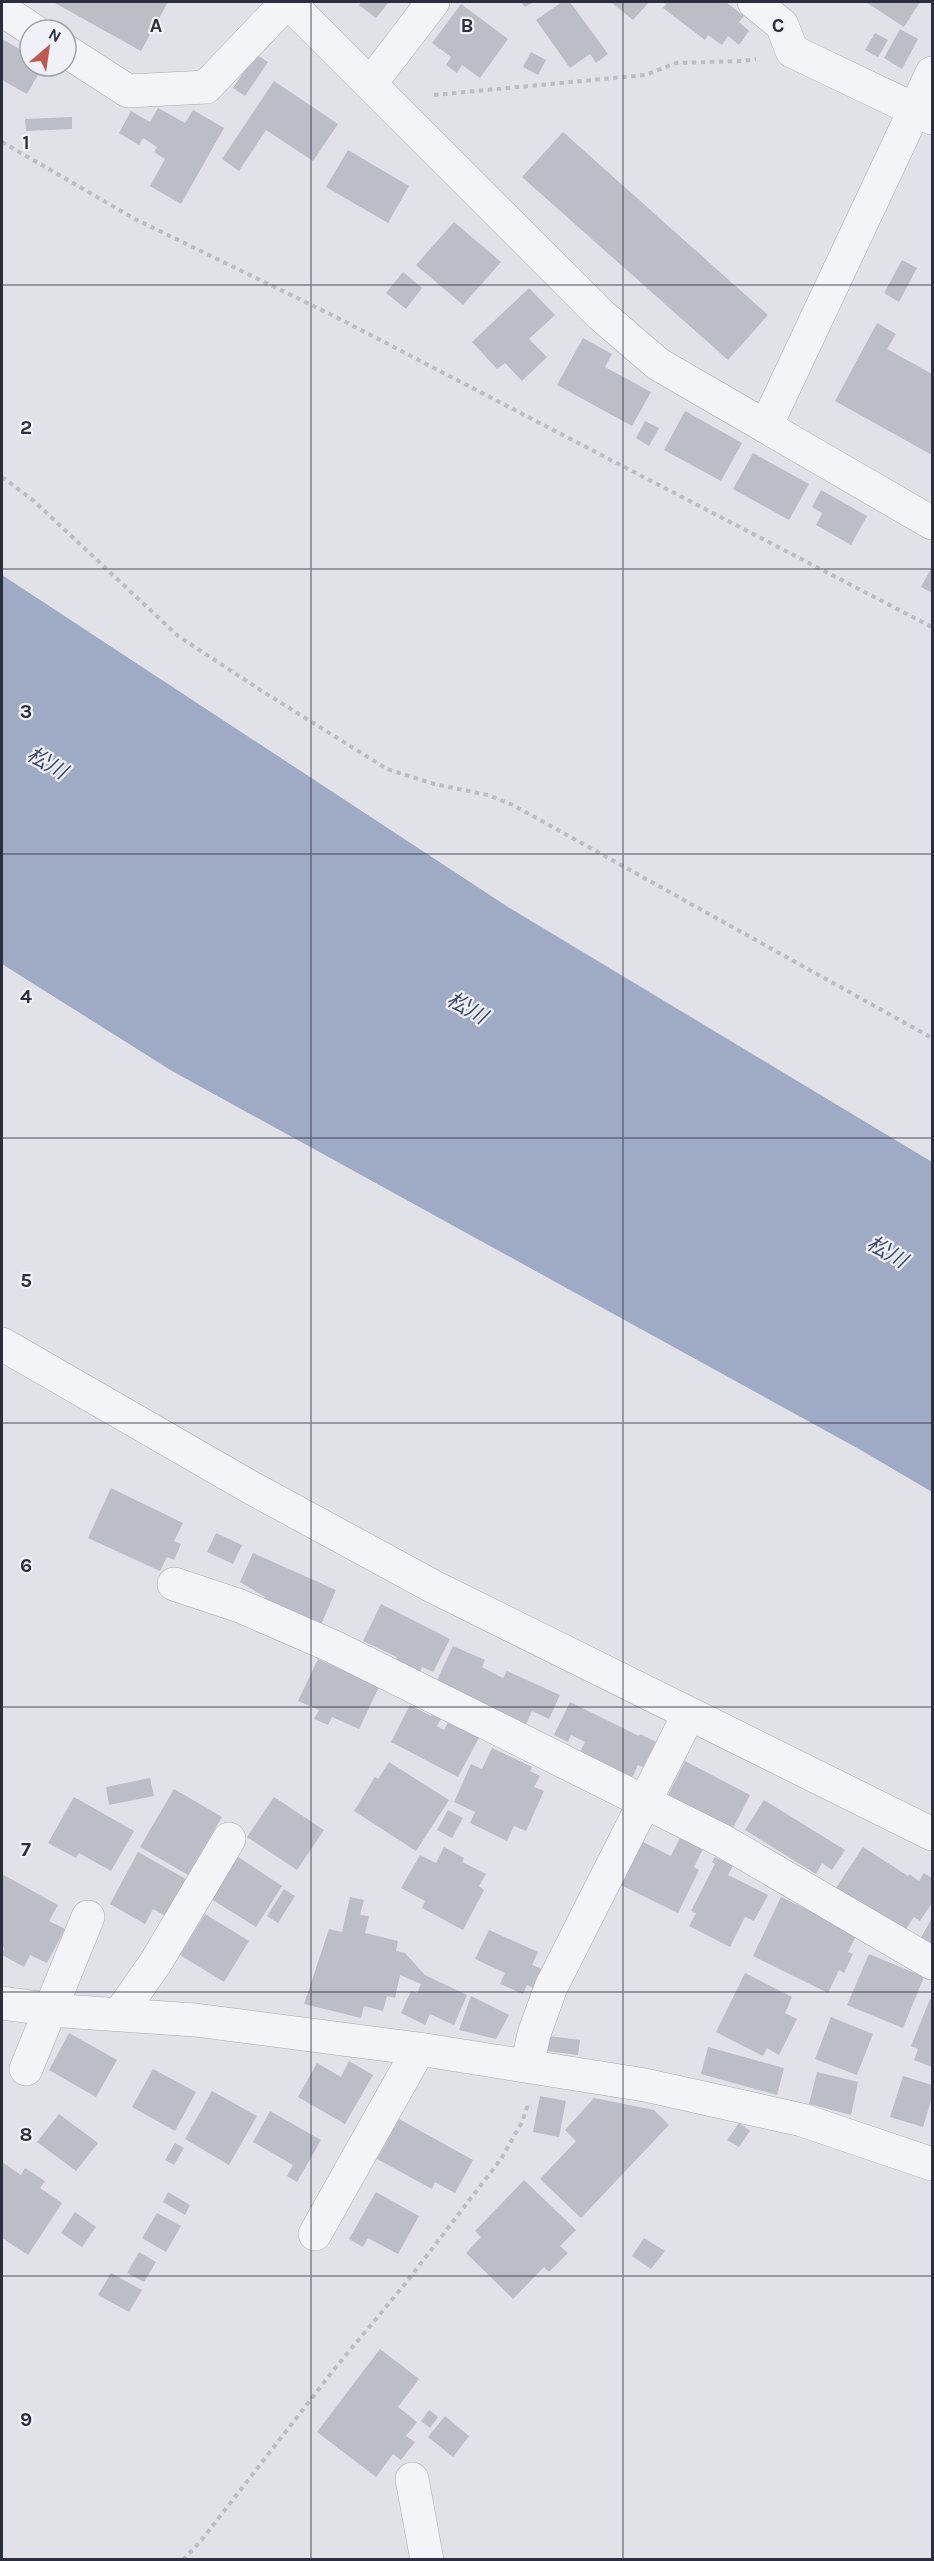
<svg xmlns="http://www.w3.org/2000/svg" width="934" height="2561" viewBox="0 0 934 2561" font-family="Karla,'Noto Sans JP',sans-serif">
<style>
.water{fill:#9faac5}
.building{fill:#bbbdc7}
.lines{fill:none;stroke-linecap:round;stroke-linejoin:round}
.minor-casing{stroke:#a7a8b2;stroke-width:34}
.path{stroke:#bbbdc3;stroke-width:4;stroke-dasharray:4.5 4.5;stroke-linecap:butt}
.minor{stroke:#f3f4f7;stroke-width:33}
.grid{fill:none;stroke:#2b2e3e;stroke-width:1.5;stroke-opacity:0.55}
.labels{text-anchor:middle;dominant-baseline:central;stroke-width:4.5;stroke-linejoin:round;paint-order:stroke}
.water-label{font-size:21px;font-style:italic;fill:#39466e;stroke:#f0f1f6}
.grid-label{font-size:20px;text-anchor:middle;font-weight:bold;fill:#2b2e3e;stroke:#f0f1f6;stroke-width:4.5;stroke-linejoin:round;paint-order:stroke}
</style>
<rect width="100%" height="100%" fill="#e1e2e8"/>
<path class="water" d="M2 575 508 907 932 1162V1492L859 1449 172 1071 2 964Z"/>
<path class="building" d="M53 2H168L141 51Z
M361 2H389L376 18 359 5Z
M521 2H534L525 7Z
M562 2H570L608 54 596 63 590 54 570 68 536 20Z
M611 2H649L633 20Z
M667 2H726L744 16 739 22 749 31 739 45 728 36 722 45 708 35 705 40 663 8Z
M866 2H920L904 27Z
M461 4 508 39 480 78 462 65 457 73 446 65 451 57 432 43Z
M900 29 918 39 902 69 884 58Z
M875 33 888 40 878 57 865 50Z
M2 39 30 55V66H43L27 94 2 80Z
M531 52 546 60 538 75 523 67Z
M256 54 268 62 245 96 233 88Z
M274 81 338 124 313 161 266 130 239 171 222 159Z
M158 108 185 123 193 110 224 128 181 204 150 186 165 159 154 152 157 147 143 138 139 145 119 133 131 111 150 122Z
M72 117V129L26 131 25 119Z
M563 132 768 315 728 360 522 177Z
M348 150 409 186 388 223 326 187Z
M454 222 501 262 463 305 416 265Z
M902 260 917 268 899 302 884 293Z
M403 272 422 288 406 309 386 293Z
M529 288 555 315 529 339 547 357 522 381 505 363 497 369 472 342Z
M877 323 896 334 887 349 932 374V455L835 401Z
M583 338 612 354 605 367 651 392 632 426 557 385Z
M685 411 742 443 721 481 664 450Z
M645 421 659 428 649 446 636 438Z
M753 453 809 484 789 520 733 489Z
M821 490 867 516 851 545 816 525 822 513 812 507Z
M932 567V593L921 587Z
M111 1488 183 1523 174 1541 181 1544 174 1560 167 1557 160 1571 88 1538Z
M216 1533 242 1545 233 1564 207 1552Z
M253 1553 336 1590 320 1627 264 1601 265 1597 240 1582Z
M381 1604 450 1639 433 1672 422 1667 419 1675 394 1662 397 1657 363 1641Z
M453 1646 485 1660 482 1667 503 1678 507 1671 560 1695 549 1719 532 1711 522 1733 433 1689Z
M318 1659 379 1687 359 1729 332 1717 328 1725 314 1719 319 1710 298 1701Z
M570 1702 639 1736 640 1734 656 1742 643 1767 638 1765 632 1778 580 1752 585 1742 571 1735 568 1742 554 1735Z
M410 1705 431 1716 433 1712 442 1717 437 1726 444 1730 449 1720 480 1736 458 1777 391 1742Z
M492 1748 532 1767 530 1771 540 1776 534 1787 544 1791 526 1831 514 1826 507 1841 470 1823 475 1812 454 1802 471 1764 482 1769Z
M685 1761 750 1795 733 1828 668 1795Z
M389 1762 449 1800 416 1851 354 1811 375 1777 378 1779Z
M150 1778 154 1796 109 1805 106 1787Z
M174 1789 222 1817 188 1875 140 1847Z
M74 1797 134 1831 111 1871 79 1853 76 1858 48 1843Z
M274 1797 324 1830 297 1870 247 1837Z
M764 1800 845 1850 832 1870 822 1863 816 1874 745 1830Z
M448 1810 463 1818 452 1838 437 1830Z
M680 1838 703 1849 694 1867 699 1870 678 1913 619 1884 641 1841 671 1856Z
M444 1847 464 1858 462 1862 486 1874 479 1886 484 1890 463 1930 422 1908 425 1901 401 1888 420 1855 436 1863Z
M863 1847 908 1876 909 1874 919 1881 924 1873 932 1878V1903L920 1921 914 1917 904 1932 836 1888Z
M138 1852 191 1882 171 1919 153 1909 145 1924 110 1904Z
M235 1855 282 1886 256 1927 208 1897Z
M715 1857 733 1866 728 1875 768 1895 754 1921 745 1917 730 1947 689 1926 696 1913 691 1911 715 1864 712 1862Z
M2 1874 58 1905 49 1921 65 1929 47 1963 30 1955 24 1967 2 1955 4 1948 2 1946Z
M284 1889 295 1896 278 1923 267 1916Z
M350 1897 364 1900 360 1915 369 1916 365 1933 398 1941 396 1951 405 1953 425 1975 467 1995 454 2025 430 2014 425 2025 401 2013 411 1991 417 1993 421 1984 400 1975 395 1998 387 1996 383 2011 364 2006 361 2018 304 2004 329 1929 342 1932Z
M781 1897 857 1934 848 1952 853 1954 844 1973 839 1970 828 1993 753 1956Z
M205 1914 249 1941 224 1982 180 1955Z
M932 1918V1949L919 1941Z
M489 1930 538 1952 532 1965 542 1969 533 1988 527 1985 523 1994 500 1984 505 1973 475 1959Z
M869 1954 924 1977 903 2028 847 2005Z
M745 1973 792 1997 785 2013 797 2019 779 2055 767 2048 763 2056 716 2032Z
M471 1996 509 2015 496 2039 459 2030Z
M930 1999 932 2000V2067L914 2060 918 2049 911 2046Z
M831 2017 873 2034 857 2075 815 2059Z
M69 2033 117 2060 96 2097 49 2070Z
M549 2036 580 2040 578 2055 547 2051Z
M708 2047 784 2068 777 2095 701 2074Z
M349 2061 373 2075 345 2124 298 2097 317 2063 341 2077Z
M153 2069 196 2092 175 2131 132 2107Z
M817 2072 858 2082 851 2115 809 2104Z
M903 2076 932 2085V2097L923 2127 890 2117Z
M212 2091 257 2116 229 2165 185 2139Z
M540 2096 566 2101 559 2137 533 2132Z
M594 2098 654 2110 669 2125 581 2218 540 2179 576 2141 565 2130Z
M270 2111 321 2140 297 2182 287 2176 293 2165 253 2142Z
M59 2114 98 2143 76 2171 37 2142Z
M399 2119 473 2160 455 2193 435 2182 432 2189 377 2159Z
M739 2123 750 2131 739 2147 727 2140Z
M175 2143 184 2148 174 2165 165 2160Z
M2 2162 21 2175 25 2168 45 2181 40 2188 62 2203 28 2255 2 2238Z
M524 2180 576 2230 560 2246 568 2253 549 2272 544 2267 513 2299 466 2253 481 2237 475 2231Z
M168 2192 190 2205 185 2215 163 2202Z
M376 2192 419 2216 398 2254 368 2238 363 2247 349 2239Z
M75 2212 96 2227 82 2247 61 2233Z
M157 2213 181 2226 166 2252 142 2238Z
M644 2238 665 2251 651 2269 632 2256Z
M139 2252 156 2262 144 2282 127 2273Z
M111 2273 142 2290 129 2312 98 2295Z
M380 2349 419 2379 398 2407 417 2422 406 2436 415 2442 401 2460 393 2454 376 2477 317 2432Z
M429 2410 438 2417 430 2428 421 2421Z
M445 2416 469 2436 453 2457 428 2437Z"/>
<g class="lines">
<defs>
<path id="minor" d="M288 2 601 315 658 364 932 523
M754 2 782 25 792 51 932 118
M2 10 33 30
M66 51 128 91 206 87 287 2
M370 84 433 2
M766 426 932 73
M2 1344 250 1487 434 1587 932 1834
M174 1584 240 1606 334 1647 723 1841 932 1963
M2 2003 63 2011 195 2020 419 2049 645 2085 802 2120 932 2164
M119 2015 156 1962 229 1839
M527 2066 534 2034 551 1987 689 1714
M26 2069 88 1917
M315 2234 419 2049
M412 2479 427 2560"/>
</defs>
<use href="#minor" class="minor-casing"/>
<path class="path" d="M434 95 645 75 676 63 743 61 756 59
M2 142 135 219 334 316 932 627
M2 477 34 501 178 636 262 691 387 769 434 784 488 795 513 805 932 1038
M183 2560 200 2542 336 2367 405 2284 501 2159 522 2122 529 2102"/>
<use href="#minor" class="minor"/>
</g>
<path class="grid" d="M311 2V2560M623 2V2560M2 285H932M2 569H932M2 854H932M2 1138H932M2 1423H932M2 1707H932M2 1992H932M2 2276H932"/>
<g class="labels">
<g class="water-label">
<text transform="translate(47 763) rotate(30)">松川</text>
<text transform="translate(467 1008) rotate(30)">松川</text>
<text transform="translate(887 1252) rotate(30)">松川</text>
</g>
</g>
<g class="grid-label">
<text x="156" y="32">A</text>
<text x="467" y="32">B</text>
<text x="778" y="32">C</text>
<text x="26" y="149">1</text>
<text x="26" y="434">2</text>
<text x="26" y="718">3</text>
<text x="26" y="1003">4</text>
<text x="26" y="1287">5</text>
<text x="26" y="1572">6</text>
<text x="26" y="1856">7</text>
<text x="26" y="2141">8</text>
<text x="26" y="2426">9</text>
</g>
<rect width="934" height="2561" fill="none" stroke="#2b2e3e" stroke-width="6"/>
<g transform="translate(48 48) rotate(29)"><circle r="28" fill="#f0f1f6" stroke="#a1a3ac" stroke-width="1.5"/>
<path d="M0-4.5L10 22L0 15L-10 22Z" fill="#c15852"/>
<text y="-9" font-size="16" font-weight="bold" text-anchor="middle" fill="#2b2e3e">N</text>
</g>
</svg>
